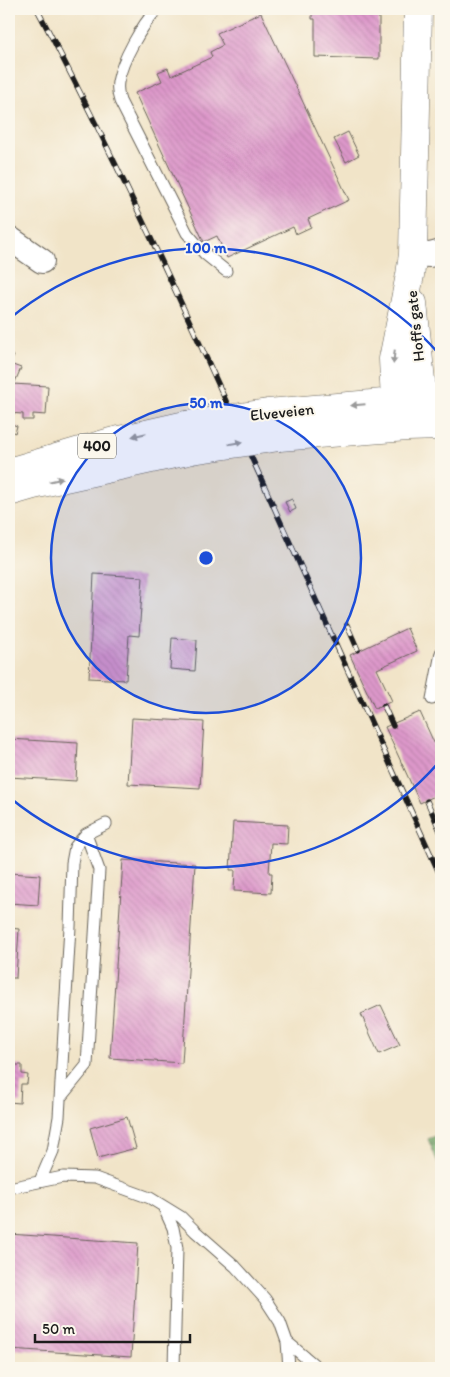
<svg xmlns="http://www.w3.org/2000/svg" width="450" height="1377" viewBox="0 0 450 1377" font-family="Itim,sans-serif">
<style>
.forest{fill:url(#forest-firs);stroke:#4b6746}
.building{fill:url(#building-back-hatch)}
.lines{fill:none;stroke-linecap:round;stroke-linejoin:round}
.service-casing{stroke:#676258;stroke-width:13}
.minor-casing{stroke:#676258;stroke-width:26}
.secondary-casing{stroke:#676258;stroke-width:29}
.trunk-casing{stroke:#676258;stroke-width:29}
.service{stroke:#fff;stroke-width:11}
.minor{stroke:#fff;stroke-width:24}
.secondary{stroke:#fff;stroke-width:28}
.trunk{stroke:#fff;stroke-width:28}
.rail-casing{stroke:#1c1c1c;stroke-width:5.5}
.rail{stroke:#fbf7ec;stroke-width:4;stroke-dasharray:11;stroke-linecap:butt}
.trunk-bridge-casing{stroke:#676258;stroke-width:29;stroke-linecap:butt}
.trunk-bridge{stroke:#fff;stroke-width:28}
.oneway{fill:#999}
.ring{fill:none;stroke:#1d4ed8;stroke-width:2.5}
.labels{text-anchor:middle;dominant-baseline:central;stroke-width:4;stroke-linejoin:round;paint-order:stroke}
.shield{fill:#fbf7ec;stroke:#5f5e5a;stroke-width:1}
.shield-label{font-size:15px;font-weight:bold;fill:#1c1c1c}
.street-label{font-size:16px;fill:#1c1c1c;stroke:#fbf7ec}
.centre{fill:#1d4ed8;stroke:#fbf7ec;stroke-width:2.5}
.ring-label{font-size:15px;text-anchor:middle;font-weight:bold;fill:#1d4ed8;stroke:#fbf7ec;stroke-width:4;stroke-linejoin:round;paint-order:stroke}
</style>
<defs>
<pattern id="forest-firs" width="22" height="20" patternUnits="userSpaceOnUse" patternTransform="scale(1.25)"><rect width="22" height="20" fill="#7ab26f"/><path d="M5 1l3.5 6h-7zM16 11l3.5 6h-7z" fill="#63905a"/></pattern>
<pattern id="building-back-hatch" width="6" height="6" patternUnits="userSpaceOnUse" patternTransform="scale(1.25)"><rect width="6" height="6" fill="#dd98ca"/><path d="M-1 5l2 2M0 0l6 6M5-1l2 2" fill="none" stroke="#bd82ad"/></pattern>
</defs>
<rect width="100%" height="100%" fill="#fbf7ec"/>
<filter id="ink" filterUnits="userSpaceOnUse"><feTurbulence type="fractalNoise" baseFrequency=".02" numOctaves="2"/><feDisplacementMap in="SourceGraphic" scale="10" xChannelSelector="R" yChannelSelector="G"/><feConvolveMatrix kernelMatrix="1 2 1 2 8 2 1 2 1" color-interpolation-filters="sRGB"/></filter>
<filter id="wash" filterUnits="userSpaceOnUse"><feTurbulence type="fractalNoise" baseFrequency=".0096" numOctaves="4" result="noise"/><feDisplacementMap in="SourceGraphic" scale="20" xChannelSelector="R" yChannelSelector="G"/><feGaussianBlur stdDeviation="1.12" result="paint"/><feColorMatrix in="noise" values="0 0 0 0 0 0 0 0 0 0 0 0 0 0 0 0 0 1.4 0 .05"/><feComposite in="paint" operator="in"/></filter>
<g filter="url(#wash)">
<rect width="100%" height="100%" fill="#f1e4c8"/>
<path class="forest" d="M441 1134V1170L428 1139Z"/>
<g id="blocks">
<path class="building" d="M312 9H379V59L315 57V19H312Z
M261 13 349 200 308 219 311 227 296 234 293 227 227 258 217 236 204 242 135 93 162 81 158 72 168 68 171 76 212 57 210 52 223 45 217 33Z
M348 132 359 155 346 162 334 139Z
M9 354 14 356 10 364 21 368 15 382 13 381 12 384 48 386 46 415 33 414V420H23V414L9 413Z
M9 423 17 426 15 433 9 430Z
M292 499 296 509 290 512 285 502Z
M94 574 143 577 139 636 129 635 126 680 89 678Z
M407 628 417 651 377 669 392 701 375 709 350 655Z
M172 638 197 640 195 671 170 669Z
M420 712 441 758V793L420 803 385 727Z
M132 718 204 722 200 788 128 784Z
M9 739 78 743 76 781 9 777Z
M233 822 288 825 287 844 271 843 269 873H272L271 893 234 891 235 870H230Z
M123 860 195 864 182 1063 110 1058Z
M9 873 40 875 38 905 9 903Z
M9 928 19 929 16 978H9Z
M381 1005 400 1045 379 1054 361 1014Z
M9 1065H22V1074L28 1075 27 1084H21L20 1103 9 1102Z
M127 1117 136 1148 98 1158 90 1128Z
M9 1234 138 1243 131 1357 9 1349Z"/>
</g>
</g>
<g filter="url(#ink)">
<use href="#blocks" fill-opacity="0" stroke="#676258" stroke-width="1"/>
<g class="lines">
<defs>
<path id="service" d="M157 9C142 25 122 60 118 82 117 89 118 95 120 101L187 233 205 254 226 271
M432 699 441 653
M60 1098 87 1065 99 870 86 834
M40 1181 53 1151 59 1117 70 927 72 863 75 847 86 834 106 824
M9 1188 63 1177 95 1178 150 1198 181 1217 195 1231 235 1266 265 1299 280 1322 287 1342 289 1368
M163 1206 173 1228 177 1248 174 1368
M287 1342 318 1368"/>
<path id="minor" d="M9 238 42 261
M413 254 430 255 441 252"/>
<path id="secondary" d="M411 421 423 400 413 303
M405 423 395 402 393 359 410 275 413 254 418 9"/>
<path id="trunk" d="M268 413 395 402 441 400
M279 437 407 427 441 426
M9 472 111 442 186 425
M9 492 33 485 192 450"/>
</defs>
<use href="#service" class="service-casing"/>
<use href="#minor" class="minor-casing"/>
<use href="#secondary" class="secondary-casing"/>
<use href="#trunk" class="trunk-casing"/>
<use href="#service" class="service"/>
<use href="#minor" class="minor"/>
<use href="#secondary" class="secondary"/>
<use href="#trunk" class="trunk"/>
<defs>
<path id="rail" d="M37 9C108 143 172 282 235 421 304 573 372 725 441 877
M347 625 358 650
M384 706 393 726
M427 801 441 833"/>
</defs>
<use href="#rail" class="rail-casing"/>
<use href="#rail" class="rail"/>
<defs>
<path id="trunk-bridge" d="M186 425 268 413
M192 450 279 437"/>
</defs>
<use href="#trunk-bridge" class="trunk-bridge-casing"/>
<use href="#trunk-bridge" class="trunk-bridge"/>
</g>
<defs><path id="oneway-solid" d="M-6-.8H1V-3.2L6.5 0L1 3.2V.8H-6Z" transform="scale(1.25)"/></defs>
<g class="oneway">
<use href="#oneway-solid" transform="translate(394 357) rotate(96)"/>
<use href="#oneway-solid" transform="translate(358 405) rotate(175)"/>
<use href="#oneway-solid" transform="translate(139 435) rotate(167)"/>
<use href="#oneway-solid" transform="translate(236 443) rotate(-9)"/>
<use href="#oneway-solid" transform="translate(56 480) rotate(-13)"/>
</g>
</g>
<circle cx="206" cy="558" r="155" fill="#1d4ed8" fill-opacity=".12"/>
<g class="ring">
<circle cx="206" cy="558" r="155"/>
<path d="M440 761A310 310 0 0 1 9 797M9 319A310 310 0 0 1 440 355"/>
</g>
<g class="labels">
<rect class="shield" x="78" y="433.5" width="38" height="25" rx="4"/>
<g class="shield-label">
<text x="97" y="446">400</text>
</g>
<g class="street-label">
<text transform="translate(415 326) rotate(-96)">Hoffs gate</text>
<text transform="translate(282 412) rotate(-6)">Elveveien</text>
</g>
</g>
<circle cx="206" cy="558" r="8" class="centre"/>
<g class="ring-label">
<text x="206" y="253">100 m</text>
<text x="206" y="408">50 m</text>
</g>
<rect width="450" height="1377" fill="none" stroke="#fbf7ec" stroke-width="30"/>
<path d="M35 1334v8h155v-8" fill="none" stroke="#1c1c1c" stroke-width="2.5"/>
<text x="42" y="1334" font-size="15" fill="#1c1c1c" stroke="#fbf7ec" stroke-width="4" paint-order="stroke">50 m</text>
</svg>
